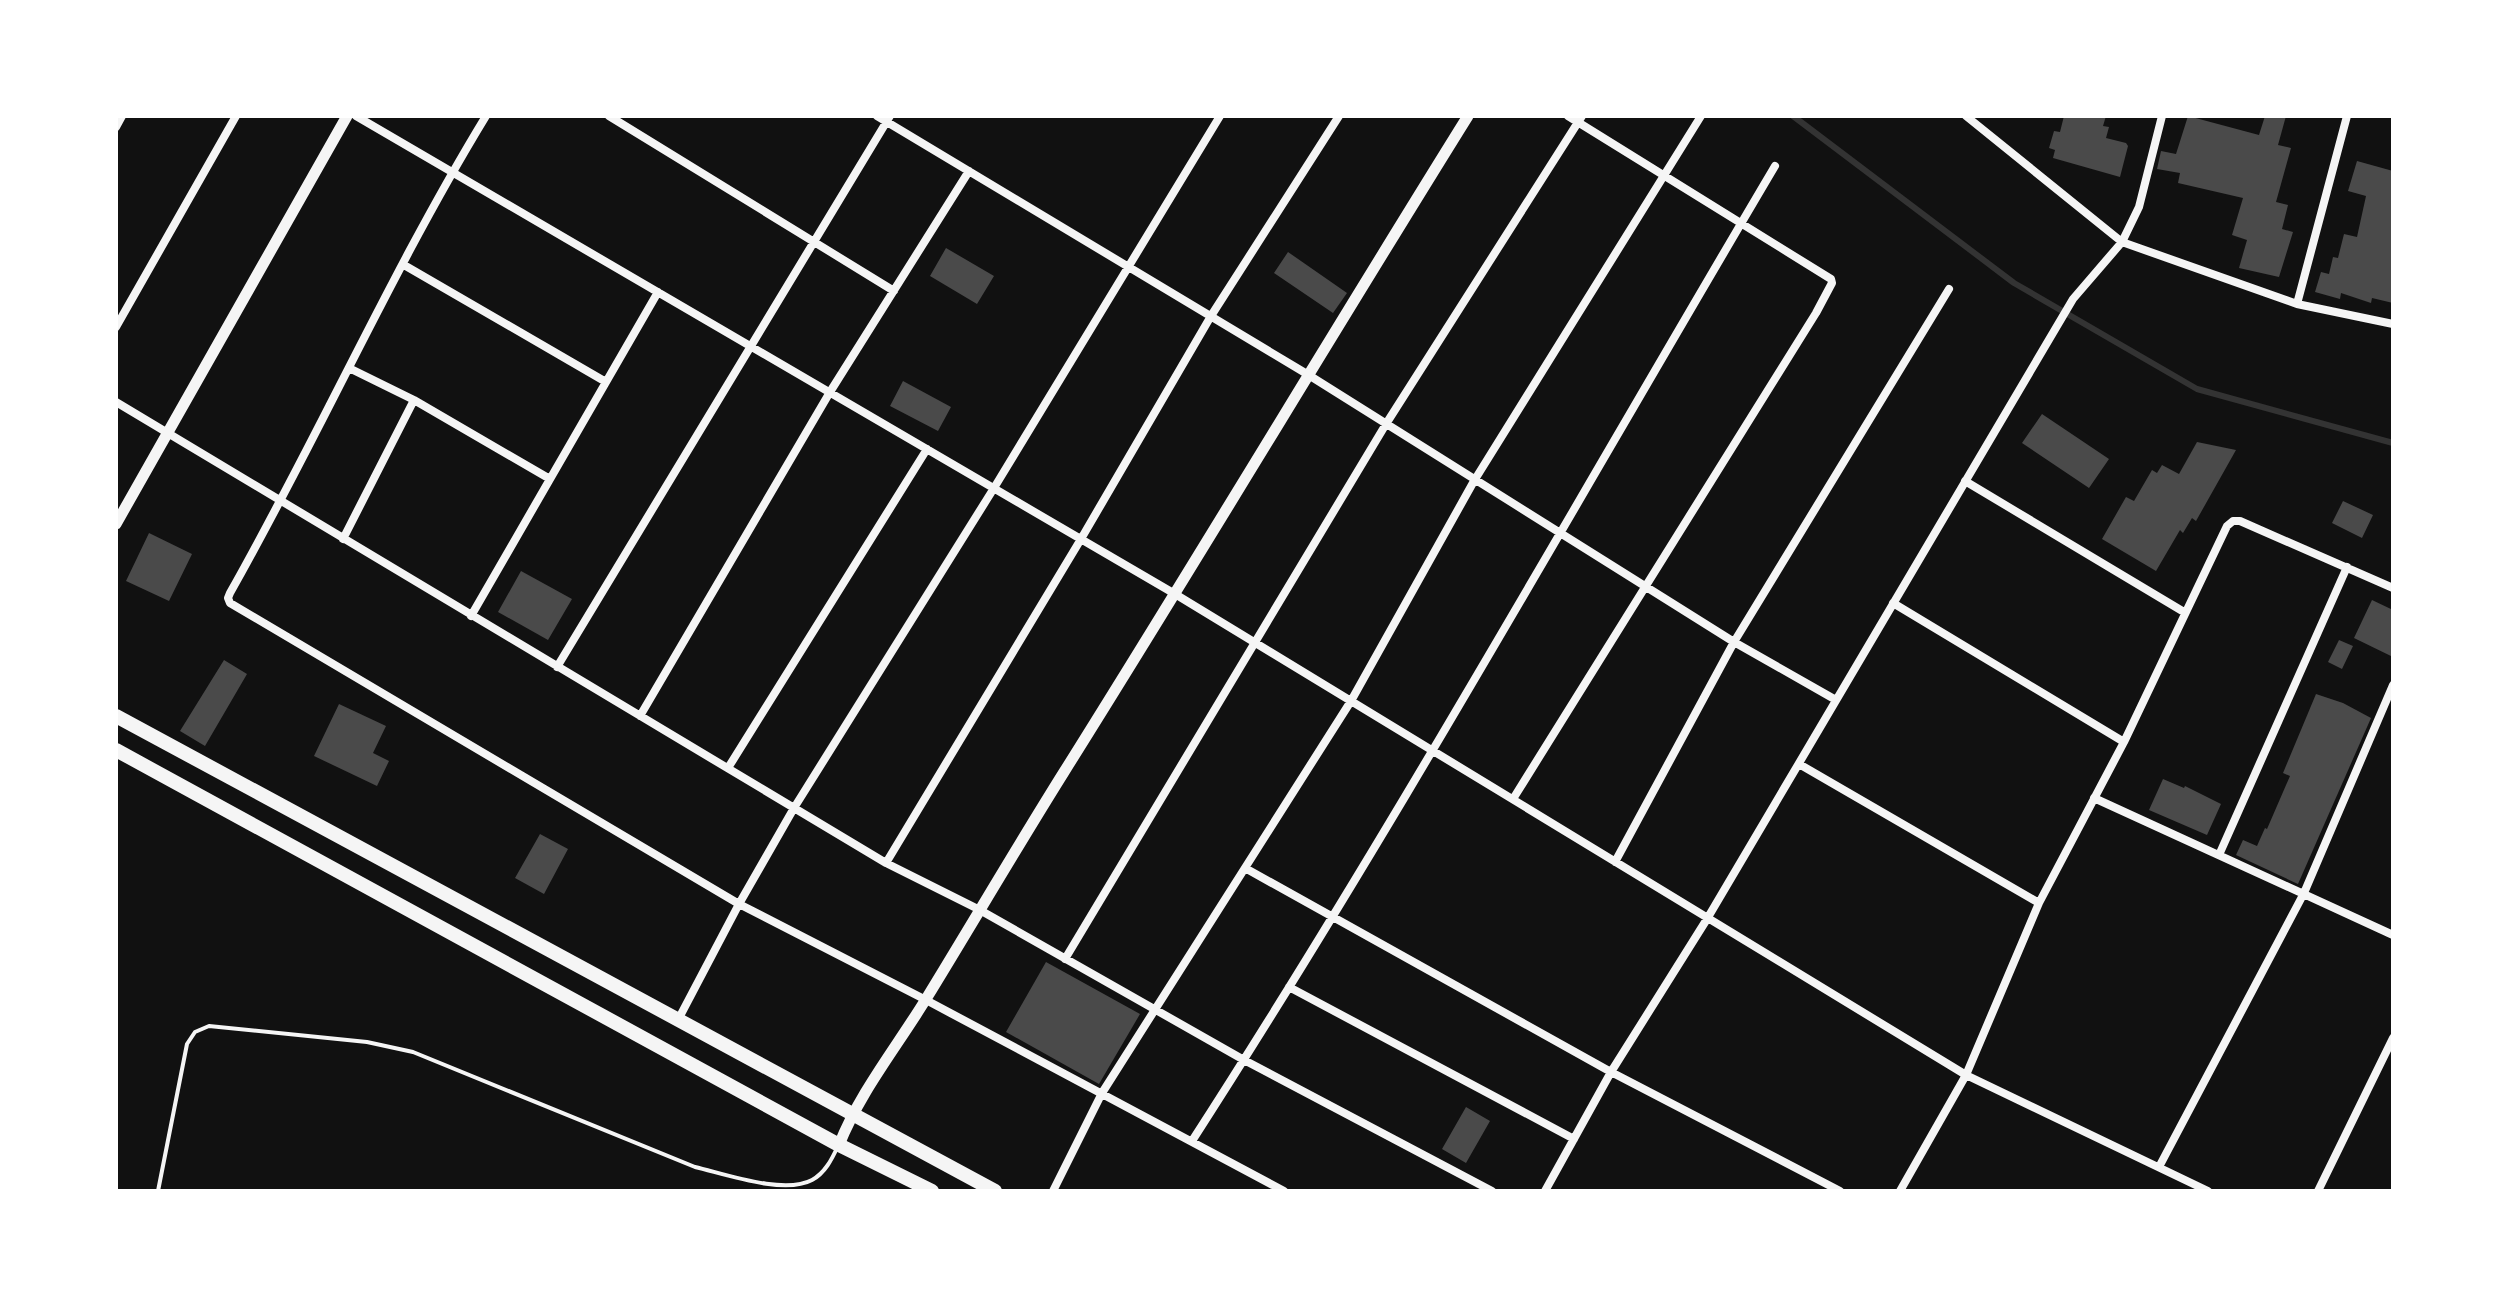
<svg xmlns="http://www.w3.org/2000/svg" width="2509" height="1307" viewBox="0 0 2509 1307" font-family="Karla,sans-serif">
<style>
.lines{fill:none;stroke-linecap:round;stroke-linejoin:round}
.stream{stroke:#333;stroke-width:6}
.building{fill:#4a4a4a}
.service{stroke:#f5f5f5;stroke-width:4}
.minor{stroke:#f5f5f5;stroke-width:8}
.tertiary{stroke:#f5f5f5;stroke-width:11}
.primary{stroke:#f5f5f5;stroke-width:14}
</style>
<rect width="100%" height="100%" fill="#111"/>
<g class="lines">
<path class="stream" d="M1793 116 2014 283 2197 389 2393 443"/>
</g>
<path class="building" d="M2064 116H2106L2103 126 2109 127 2106 138 2126 143 2128 146 2120 177 2053 158 2055 150 2049 148 2054 131 2060 132Z
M2188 116 2259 135 2265 116H2286L2278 145 2291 148 2276 202 2288 205 2282 229 2293 232 2279 277 2239 268 2247 240 2232 235 2243 198 2178 183 2180 173 2157 169 2161 151 2176 154Z
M2357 161 2393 171V303L2372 298 2371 303 2341 293 2340 299 2315 292 2321 272 2329 274 2333 257 2338 258 2344 234 2357 237 2366 196 2348 191Z
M946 248 994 276 977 304 930 276Z
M1288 252 1347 293 1333 313 1274 273Z
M903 381 951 407 938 431 890 406Z
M2042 414 2109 459 2089 488 2022 443Z
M2197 442 2236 450 2196 521 2192 518 2183 533 2180 530 2156 571 2102 539 2126 497 2134 501 2152 470 2157 473 2162 465 2179 474Z
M2343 501 2373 515 2362 538 2332 523Z
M149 533 192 554 169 601 126 581Z
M521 571 572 599 548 640 498 612Z
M2372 600 2393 610V657L2354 638Z
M2339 640 2353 646 2342 669 2328 662Z
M224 660 247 674 205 746 180 731Z
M2316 694 2343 703 2371 718 2298 884 2236 855 2243 840 2257 846 2265 828 2267 829 2290 776 2283 773Z
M339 704 386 726 373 753 389 761 377 786 314 756Z
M2163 779 2184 788 2185 786 2221 804 2207 835 2149 810Z
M540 834 568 849 544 894 515 878Z
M1046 962 1140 1014 1099 1084 1006 1032Z
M1466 1107 1490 1121 1466 1163 1442 1149Z"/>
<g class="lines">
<path class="service" d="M158 1191 187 1044 195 1032 209 1026 367 1042 413 1052 695 1167C725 1174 784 1195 812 1180 825 1173 832 1159 838 1146"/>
<path class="minor" d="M356 116 1175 594 1966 1075 2208 1191
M486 116C392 270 319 436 230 593L228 598 230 603 739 904 926 1000 1284 1191
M609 116 894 291
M877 116 1307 374 1734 642 1836 700
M1966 116 2122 242 2297 304 2393 324
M116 127 122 116
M404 265 606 382
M2297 304 2347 116
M116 327 236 116
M349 368 414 400 550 479
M116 402 886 863 978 909 1244 1060 1492 1191
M1965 481 2184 612
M343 539 414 400
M1893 603 2124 742
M471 616 658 292
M557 667 890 116
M640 716 830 392 969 171
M1799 764 2039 903
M728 768 927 449
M2094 798 2393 935
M1513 799 1816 313 1832 283 1831 279 1568 116
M2219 855 2347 567
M1615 862 1734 642 1949 289
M886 863 1081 539 1211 316 1339 116
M1245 868 1611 1072 1840 1191
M1065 959 1386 424 1582 116
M1289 987 1574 1139
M679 1018 739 904 794 808 994 488 1220 116
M1192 1141C1397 823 1582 492 1775 166
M2159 1167 2304 893 2393 685
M1053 1191 1102 1093 1351 701 1474 481 1701 116
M1545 1191 1611 1072 1707 919 2073 299 2122 242 2139 207 2162 116
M1900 1191 1966 1075 2039 903 2124 742 2227 526 2233 521H2240L2393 588
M2318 1191 2393 1038"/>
<path class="tertiary" d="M116 524 347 116
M839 1145C860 1092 896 1048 926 999 972 924 1017 847 1064 772 1201 554 1332 334 1468 116"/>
<path class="primary" d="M116 716 995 1191
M116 750 839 1145 932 1191"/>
</g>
<rect width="2509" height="1307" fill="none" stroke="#ffffff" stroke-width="236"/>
</svg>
